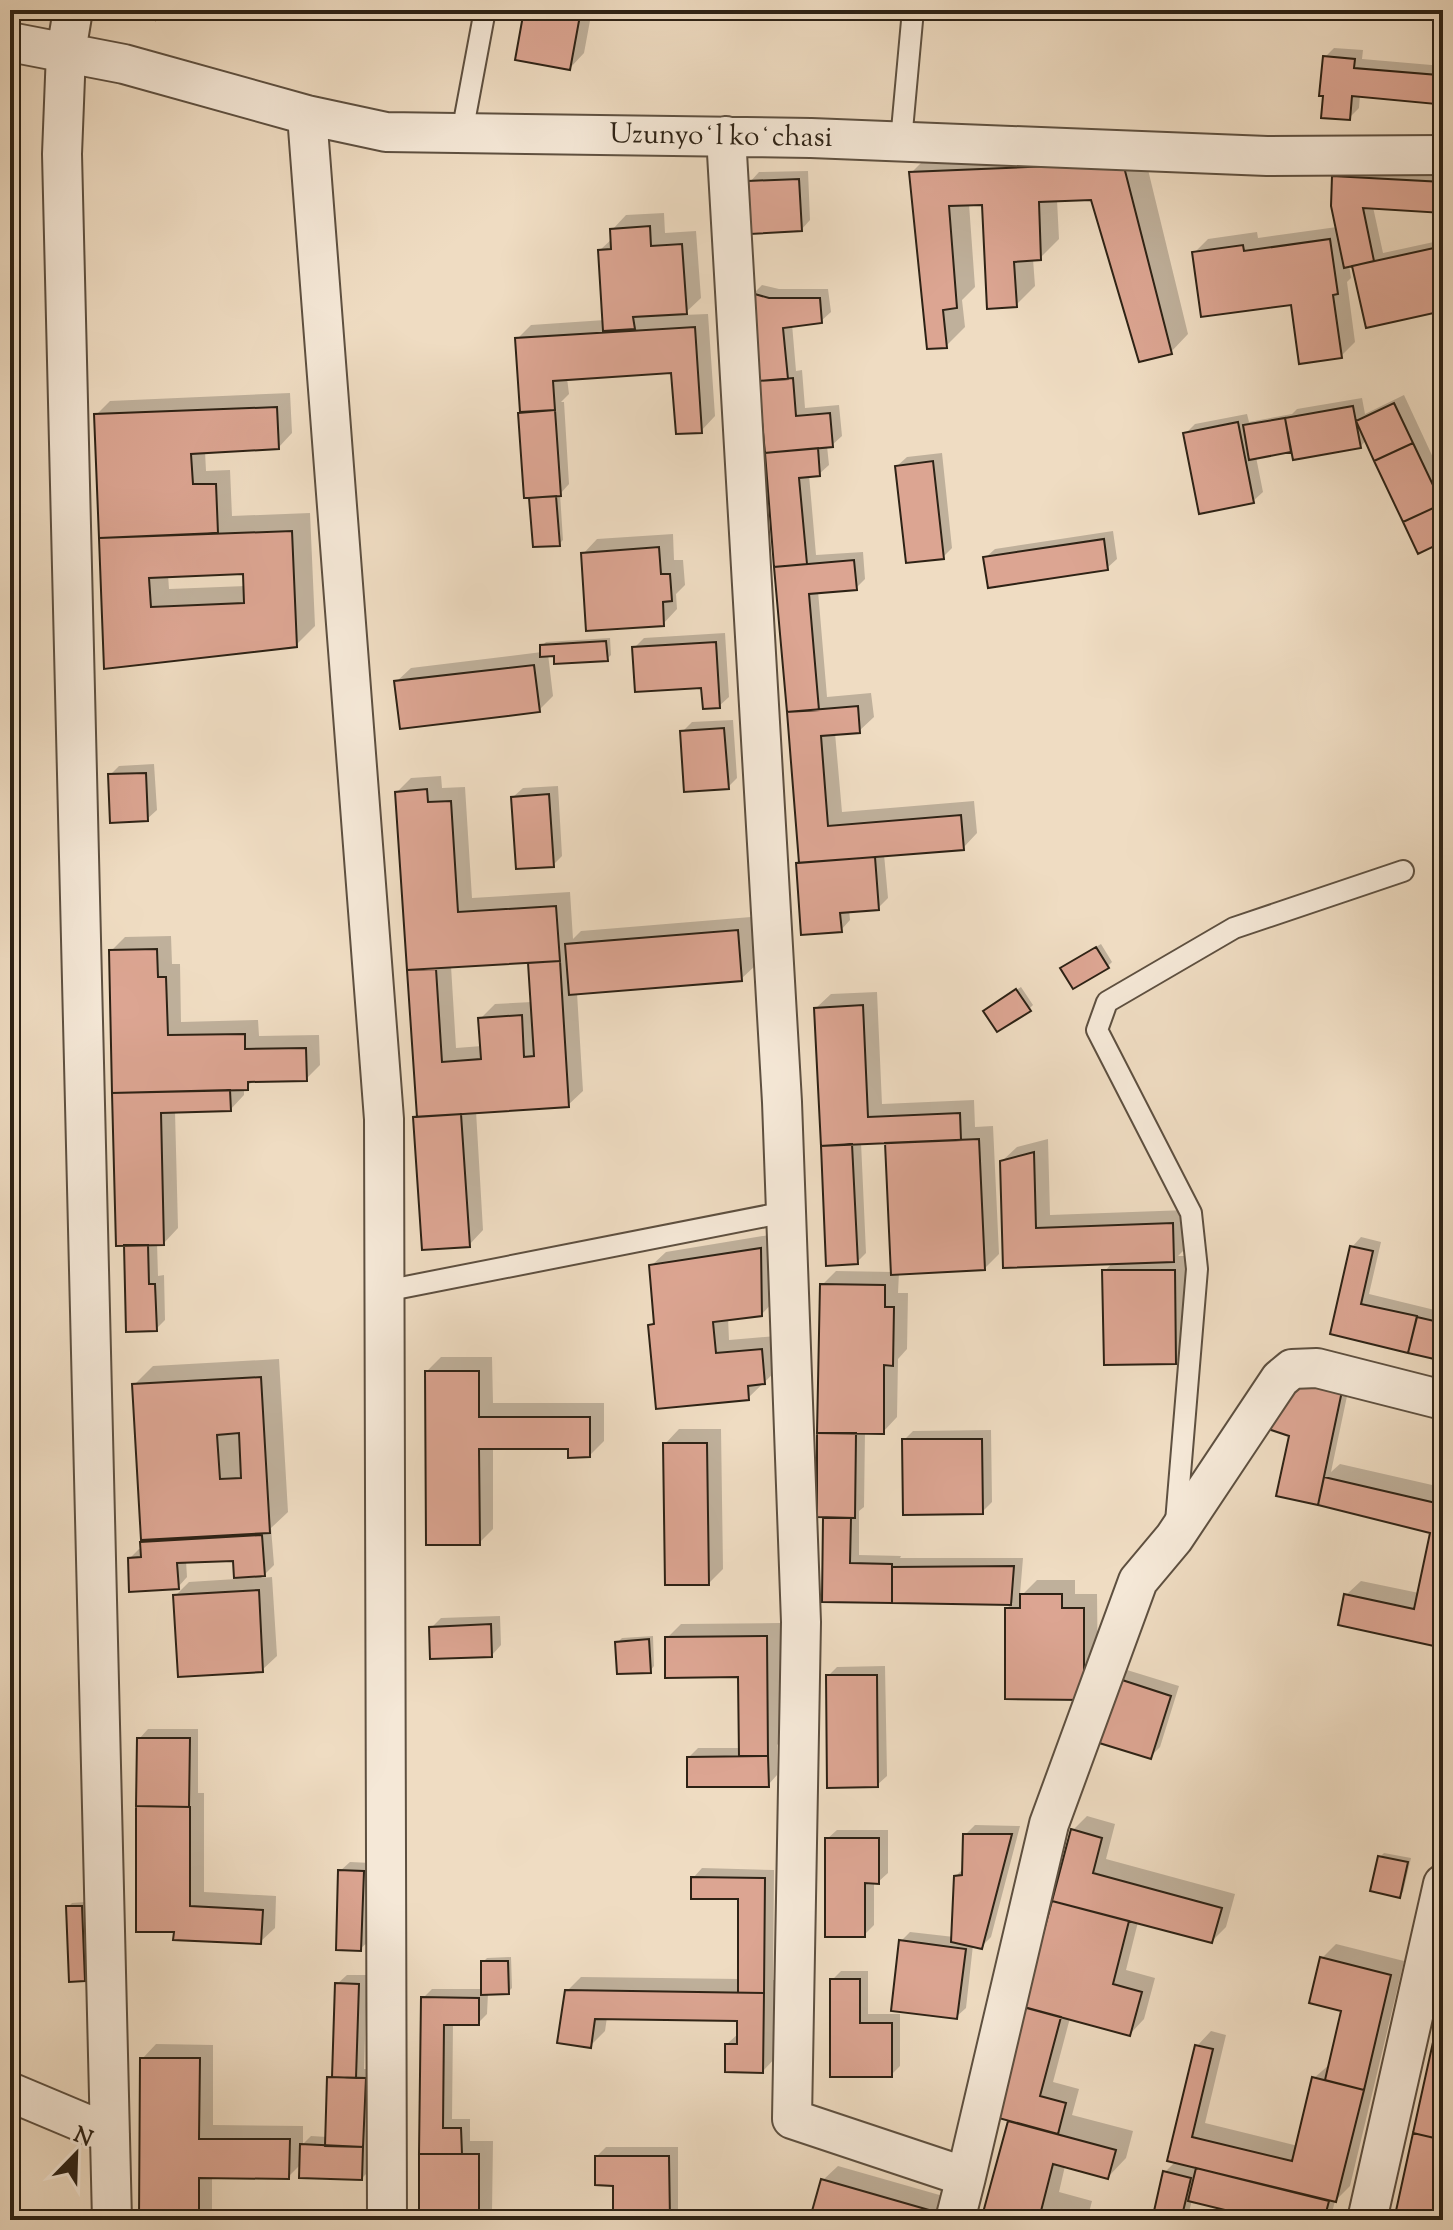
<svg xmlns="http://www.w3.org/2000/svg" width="1453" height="2230" viewBox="0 0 1453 2230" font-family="'Sorts Mill Goudy',serif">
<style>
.shadow{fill:#0003;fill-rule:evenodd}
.building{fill:#dca592;stroke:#2d2215;stroke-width:2;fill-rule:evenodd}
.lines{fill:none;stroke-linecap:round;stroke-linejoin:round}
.service-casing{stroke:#5e5040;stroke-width:24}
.minor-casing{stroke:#5e5040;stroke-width:42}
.service{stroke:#f5e8d7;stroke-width:20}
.minor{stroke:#f5e8d7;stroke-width:38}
.labels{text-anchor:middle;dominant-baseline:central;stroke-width:7;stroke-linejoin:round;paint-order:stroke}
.street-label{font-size:28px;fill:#2d2215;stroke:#f5e8d7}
</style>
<rect width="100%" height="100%" fill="#efdcc2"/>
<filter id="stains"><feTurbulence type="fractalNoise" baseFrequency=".0025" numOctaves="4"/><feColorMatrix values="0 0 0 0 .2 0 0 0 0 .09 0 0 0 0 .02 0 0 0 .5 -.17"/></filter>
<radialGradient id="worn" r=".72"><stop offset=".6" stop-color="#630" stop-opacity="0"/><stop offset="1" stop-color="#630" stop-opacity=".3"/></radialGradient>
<path class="shadow" d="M526 10H592L584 53 570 68Z
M1334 48 1363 50 1362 59 1443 66V94L1435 102 1360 95 1359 108 1349 118 1325 57Z
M1142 145 1188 334 1170 353 1092 198 1057 200 1059 239 1040 258 1033 259 1035 286 1016 305 984 203 969 204 975 287 962 300 965 327 946 346 911 173 930 154Z
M1344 167 1443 173V211L1373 207 1383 253 1443 240V309L1353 263 1349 264 1351 278 1347 282 1355 342 1341 356 1292 302 1194 253 1208 239 1257 232 1258 238 1337 227 1334 177Z
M808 171 810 220 801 230 750 182 759 172Z
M664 213 665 233 696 231 701 298 683 315 708 314 715 416 701 431 673 371 567 378 569 394 561 402H564L569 484 560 494 563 540 559 544 535 545 520 414 517 339 531 325 605 320 600 250 613 238 612 230 626 215Z
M762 285 779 289H828L831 312 821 321 792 324 796 371 802 370 805 408 839 405 842 436 832 445 827 446 829 465 819 474 809 475 816 555 863 552 865 579 856 588 818 591 827 697 871 693 874 717 859 731 835 733 842 812 974 801 977 833 963 848 884 854 888 898 878 908 849 910 850 920 841 930 798 864 801 861 753 294Z
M290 393 292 433 278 448 205 451 206 471 230 470 232 516 310 513 315 626 296 645 106 667 96 415 110 401ZM245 572 246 586 169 589 168 575Z
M1404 395 1443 479V539L1419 551 1367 439 1360 447 1293 448 1256 457 1263 492 1253 501 1185 434 1195 424 1247 414 1249 422 1292 414 1297 409 1362 398 1365 414Z
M942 453 952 548 943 557 897 466 907 457Z
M1113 531 1117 559 1107 568 985 558 995 549Z
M673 534 674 560H683L685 585 676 594 677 609 663 624 583 554 597 539Z
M725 633 729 697 719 706 703 686 634 648 644 638Z
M610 638 611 655 607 659 548 654 553 696 539 710 396 682 411 668 542 652V646L546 642Z
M733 720 737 778 728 787 682 732 692 722Z
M154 764 157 810 147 819 110 775 119 766Z
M441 776 442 788 465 787 472 898 570 892 573 939 581 931 751 917 756 965 741 979 577 993 583 1091 568 1105 476 1111 483 1230 469 1245 415 1118 419 1114 397 792 411 778ZM529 961 532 1002 495 1004 481 1018 482 1046 456 1048 451 966Z
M558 786 562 856 553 865 513 797 523 788Z
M171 936 172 964H180L181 1022 258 1020 259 1036 319 1035 320 1065 306 1079 255 1080 244 1088V1095L230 1110 175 1111 178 1228 164 1243H157L158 1276 164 1275 165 1320 156 1329 128 1330 111 951 125 937Z
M1101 944 1112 962 1108 966 1067 964Z
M1021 987 1033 1005 1029 1009 990 1007Z
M877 992 882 1104 974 1100 975 1127 993 1126 999 1254 984 1269 899 1272 898 1293H908L907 1349 898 1359 897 1417 883 1432 865 1431 864 1507 859 1511V1555L901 1556 900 1558H1023L1020 1594H1023L1037 1580H1075V1594H1097L1098 1684 1083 1698 1007 1608 1013 1603 824 1600 822 1285 836 1271 893 1272 887 1141 861 1142 866 1253 857 1262 816 1008 831 994Z
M1048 1139 1050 1215 1187 1210 1188 1246 1178 1256H1188L1190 1348 1176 1362 1105 1271 1113 1262 1005 1266 1002 1161 1017 1147Z
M775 1234 776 1299 762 1314 728 1318 729 1340 776 1336 779 1368 748 1398 650 1325 656 1320 651 1266 666 1252Z
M1361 1237 1381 1242 1369 1294 1443 1312V1359L1332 1333 1352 1247Z
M441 1357H492L493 1403H604V1441L590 1455 570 1447H493V1529L479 1543 427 1371Z
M279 1359 288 1512 271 1528 274 1565 261 1578 272 1577 277 1656 262 1670 175 1596 189 1582 236 1579 235 1559 186 1561 187 1577 178 1587 130 1558 139 1549H143L142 1543 148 1537 134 1385 153 1366Z
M1350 1382 1331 1472 1340 1464 1441 1487 1443 1479V1646L1346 1595 1361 1581 1419 1593 1432 1531 1279 1494 1291 1435Z
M679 1429H721L723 1569 709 1583 665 1444Z
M991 1430 992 1502 982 1512 904 1440 913 1431Z
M500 1616 501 1645 492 1655 431 1628 441 1618Z
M781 1623 782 1740 777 1745V1775L768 1785 689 1757 698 1748H741L740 1675 667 1638 681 1624Z
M653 1636 654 1666 650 1671 617 1643 622 1638Z
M885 1666 887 1776 877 1785 828 1676 837 1667Z
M1127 1670 1179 1686 1160 1747 1150 1757 1118 1679Z
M148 1729H198V1793H204V1892L276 1896 275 1928 260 1942 175 1938 139 1739Z
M1087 1816 1115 1824 1106 1859 1235 1894 1226 1927 1212 1941 1138 1922 1126 1970 1155 1978 1144 2019 1130 2034 1070 2018 1053 2082 1079 2089 1072 2115 1133 2131 1126 2158 1108 2177 1065 2166 1059 2192 1092 2201 1087 2220H983L1012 2120 1030 1991 1073 1830Z
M975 1825 1020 1826 991 1937 981 1947 973 1945 966 2008 956 2017 901 1941 910 1932 954 1937 956 1876 964 1868 965 1835Z
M837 1830H888V1873L878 1882H874V1925L864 1935 827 1839Z
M1384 1853 1411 1858 1403 1892 1399 1896 1380 1857Z
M350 1862 372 1863 370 1940 360 1949 340 1871Z
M702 1868 774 1870 773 1980H778L777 2056 763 2071 727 2044 739 2033V2019L607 2017 605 2031 590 2046 567 1991 581 1977 740 1979V1897L693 1878Z
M85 1902 88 1975 84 1979 68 1907 72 1903Z
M1336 1944 1404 1961 1350 2186 1335 2201 1330 2220H1274L1192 2200 1187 2220H1154L1165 2172 1176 2161 1197 2046 1211 2031 1226 2035 1205 2123 1298 2146 1314 2078 1330 2064 1344 2010 1322 1958Z
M511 1957 512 1988 508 1992 488 1993 487 2014 478 2023H453L452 2119H470V2141H493L492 2212 484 2220H421L423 1998 432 1989H483V1962L487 1958Z
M841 1971H868V2014H900V2066L891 2075 832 1980Z
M347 1975H367L364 2069H374L371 2169 362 2178 301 2164 288 2177 212 2176V2220H141L142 2059 156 2044 213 2045V2125L303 2126V2144L311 2136 327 2137 329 2078 335 2073 337 1984Z
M606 2147H678V2220H615V2184L597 2156Z
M838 2166 943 2196 936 2220H849L823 2180Z
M708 2215H778V2220H703Z"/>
<path class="building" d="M102 10H157L155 20Z
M524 10H581L570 70 515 60Z
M937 10H995L993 19Z
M1323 56 1355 59 1354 68 1438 75 1436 104 1352 96 1350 120 1321 118 1323 96H1319Z
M1123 163 1172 354 1139 362 1091 200 1039 202 1041 260 1014 262 1017 307 987 309 982 205 949 206 957 308 943 310 947 348 927 349 909 172Z
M1332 176 1443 182V213L1363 208 1374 261 1344 268 1331 206Z
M799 179 802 231 750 234 748 181Z
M650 226 651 246 682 244 687 314 633 317 635 329 603 331 598 250 611 249 610 229Z
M1330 239 1338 294 1333 295 1342 358 1299 364 1291 305 1201 317 1192 252 1243 245 1244 251Z
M1443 246V311L1366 328 1352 266Z
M751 293 769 298H820L822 323 783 328 788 379 758 381Z
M695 327 702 433 676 434 671 373 553 381 555 410 520 412 515 338Z
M793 378 796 416 830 413 833 447 765 453 758 381Z
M1394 403 1413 443 1374 461 1356 421Z
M1353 406 1361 448 1293 460 1285 418Z
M277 407 279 449 191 454 193 484H216L218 533 99 538 94 414Z
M555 410 561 496 524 498 518 413Z
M1285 418 1291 452 1249 460 1243 425Z
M1238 422 1254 503 1199 514 1183 433Z
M1413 443 1442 504 1403 522 1374 461Z
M818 448 820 476 799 478 807 564 774 567 765 453Z
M933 461 944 559 906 563 895 466Z
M556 496 560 546 533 547 529 498Z
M1442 504 1443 542 1418 554 1403 522Z
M292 531 297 647 104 669 99 538ZM243 574 244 603 151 607 149 578Z
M1104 539 1108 570 988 588 983 557Z
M659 547 661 574H670L672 601 663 602 664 626 586 631 581 553Z
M854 560 857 590 809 594 819 710 787 712 774 567Z
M606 641 608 661 554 664V656L540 657V645Z
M716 642 720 708 703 709 701 688 635 692 632 647Z
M534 665 540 712 400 729 394 681Z
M858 706 860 733 821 736 828 826 961 815 964 850 799 863 787 712Z
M724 728 729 789 684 792 680 731Z
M146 773 148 821 110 823 108 774Z
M427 789 428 802 451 801 458 912 556 906 560 961 407 970 395 792Z
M549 794 554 867 516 869 511 797Z
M875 857 879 910 840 913 842 932 801 935 796 863Z
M738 930 742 981 569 995 565 944Z
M1096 947 1109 968 1073 989 1060 968Z
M157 949 158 977H166L168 1035 245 1034V1049L306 1048 307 1081 248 1082V1090L112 1093 109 950Z
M560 961 569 1107 417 1117 407 970 436 969 442 1062 481 1059 478 1018 522 1015 524 1057 534 1056 528 963Z
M1016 989 1031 1011 997 1032 983 1011Z
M863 1005 868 1117 960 1113 961 1140 821 1146 814 1008Z
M230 1090 231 1111 161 1113 164 1245 116 1246 112 1093Z
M461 1114 470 1247 422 1250 413 1117Z
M979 1139 985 1270 891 1275 885 1143Z
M852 1144 858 1264 826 1266 821 1146Z
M1034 1152 1036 1228 1173 1223 1174 1262 1003 1268 1000 1161Z
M124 1245H148L149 1284H155L157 1331 126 1332Z
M1350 1246 1373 1251 1361 1304 1417 1316 1408 1353 1330 1334Z
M761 1248 762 1316 713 1322 716 1353 762 1349 765 1384 748 1386 749 1400 656 1409 648 1325 654 1324 649 1265Z
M1102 1270H1175L1176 1364 1104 1365Z
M820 1284 885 1285V1307H894L893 1366 884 1365V1434L817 1433Z
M1417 1317 1443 1323V1361L1408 1353Z
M425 1371H479V1417H590V1457L568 1458V1449H479L480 1545H426Z
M261 1377 270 1533 141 1540 132 1384ZM239 1433 241 1478 220 1479 217 1435Z
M1290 1380 1342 1391 1318 1505 1276 1496 1289 1436 1265 1428Z
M817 1433H856L855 1518 817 1517Z
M902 1439H982L983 1514 903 1515Z
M663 1443H707L709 1585H665Z
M1443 1469V1648L1338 1625 1344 1594 1414 1609 1430 1533 1318 1505 1324 1477 1436 1503Z
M823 1518H851L850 1563 892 1564V1603L822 1602Z
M262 1535 265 1576 234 1578 233 1561 177 1563 179 1589 129 1592 128 1558 141 1557 140 1542Z
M1014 1566 1011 1605 892 1603V1567Z
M259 1590 263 1672 178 1677 173 1595Z
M1020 1594H1062V1608H1084V1700L1005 1699V1608H1020Z
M491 1624 492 1657 430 1659 429 1627Z
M767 1636 768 1756H739L738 1677 665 1678V1637Z
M649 1639 651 1673 617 1674 615 1642Z
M826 1675H877L878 1787 827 1788Z
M1116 1678 1171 1696 1151 1759 1096 1742Z
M137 1738H190L189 1807 136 1806Z
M768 1756 769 1787H687V1757Z
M136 1806 190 1807V1906L263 1910 261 1944 173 1940 174 1932H136Z
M1071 1829 1102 1838 1093 1873 1222 1908 1212 1943 1052 1901Z
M963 1834H1012L982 1949 951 1942 954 1876 962 1875Z
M825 1838H879V1884L865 1883V1937H825Z
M1378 1856 1408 1862 1400 1898 1370 1891Z
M338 1870 364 1871 361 1951 336 1950Z
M691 1877 765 1878 764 1993H738V1899H691Z
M1052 1901 1129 1921 1113 1984 1142 1992 1130 2036 1023 2007Z
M66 1906H82L85 1981 69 1982Z
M899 1940 966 1949 957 2019 891 2011Z
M1320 1957 1391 1975 1364 2090 1325 2080 1341 2011 1309 2003Z
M481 1961H508L509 1994 481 1995Z
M830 1979H860V2023H892V2077H830Z
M335 1983 359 1984 356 2078 332 2077Z
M565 1990 764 1993 763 2073 725 2072V2044H737V2021L595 2019 591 2048 557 2043Z
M421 1997 479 1998V2025H444L443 2128H461L462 2154H419Z
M1013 2004 1061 2017 1040 2096 1066 2103 1058 2134 984 2114Z
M1437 2024 1443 2026V2140L1413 2133Z
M1195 2045 1213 2049 1192 2137 1292 2161 1312 2077 1364 2090 1336 2202 1167 2161Z
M140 2058H200L199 2139H290L289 2179 199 2178V2220H139Z
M327 2077 366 2078 363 2147 325 2146Z
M1008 2121 1116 2150 1108 2179 1053 2164 1041 2211 1074 2220H981Z
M1413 2133 1443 2140V2220H1394Z
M300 2144 363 2147 362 2180 299 2178Z
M419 2154H479V2220H419Z
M595 2156H669L670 2220H613V2186L595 2185Z
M1196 2168 1329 2201 1324 2220H1266L1188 2201Z
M1163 2171 1191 2178 1181 2220H1152Z
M821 2179 929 2210 927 2220H842L812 2211Z"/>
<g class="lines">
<defs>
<path id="service" d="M462 133 485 10
M901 141 913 10
M385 1291 786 1212
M1176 1522 1197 1269 1191 1213 1097 1030 1107 1002 1234 928 1403 871"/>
<path id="minor" d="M73 10 66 52 62 154 112 2220
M10 42 124 64 307 115 386 132 811 138 1267 156 1443 155
M307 115 384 1119 387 2220
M726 136 782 1102 801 1622 792 2119 966 2177 955 2220
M10 2092 110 2134
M966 2177 1049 1824 1138 1581 1174 1538 1280 1379 1292 1369 1317 1368 1443 1400
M1367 2220 1443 1884"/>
</defs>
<use href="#service" class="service-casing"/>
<use href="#minor" class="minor-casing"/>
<use href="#service" class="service"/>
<use href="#minor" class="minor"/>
</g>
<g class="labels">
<g class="street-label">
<text transform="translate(721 137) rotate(1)">Uzunyoʻl koʻchasi</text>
</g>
</g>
<rect width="1453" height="2230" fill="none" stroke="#efdcc2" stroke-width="40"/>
<rect x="12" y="12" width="1429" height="2206" fill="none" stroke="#2d2215" stroke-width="4"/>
<rect x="20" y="20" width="1413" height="2190" fill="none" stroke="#2d2215" stroke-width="2"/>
<g transform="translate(76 2154) rotate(23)" stroke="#f5e8d7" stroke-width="6" paint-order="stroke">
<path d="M0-6L14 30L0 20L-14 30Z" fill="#2d2215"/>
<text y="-12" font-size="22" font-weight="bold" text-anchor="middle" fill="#2d2215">N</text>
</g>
<rect width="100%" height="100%" filter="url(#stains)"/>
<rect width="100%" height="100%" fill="url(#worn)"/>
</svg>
